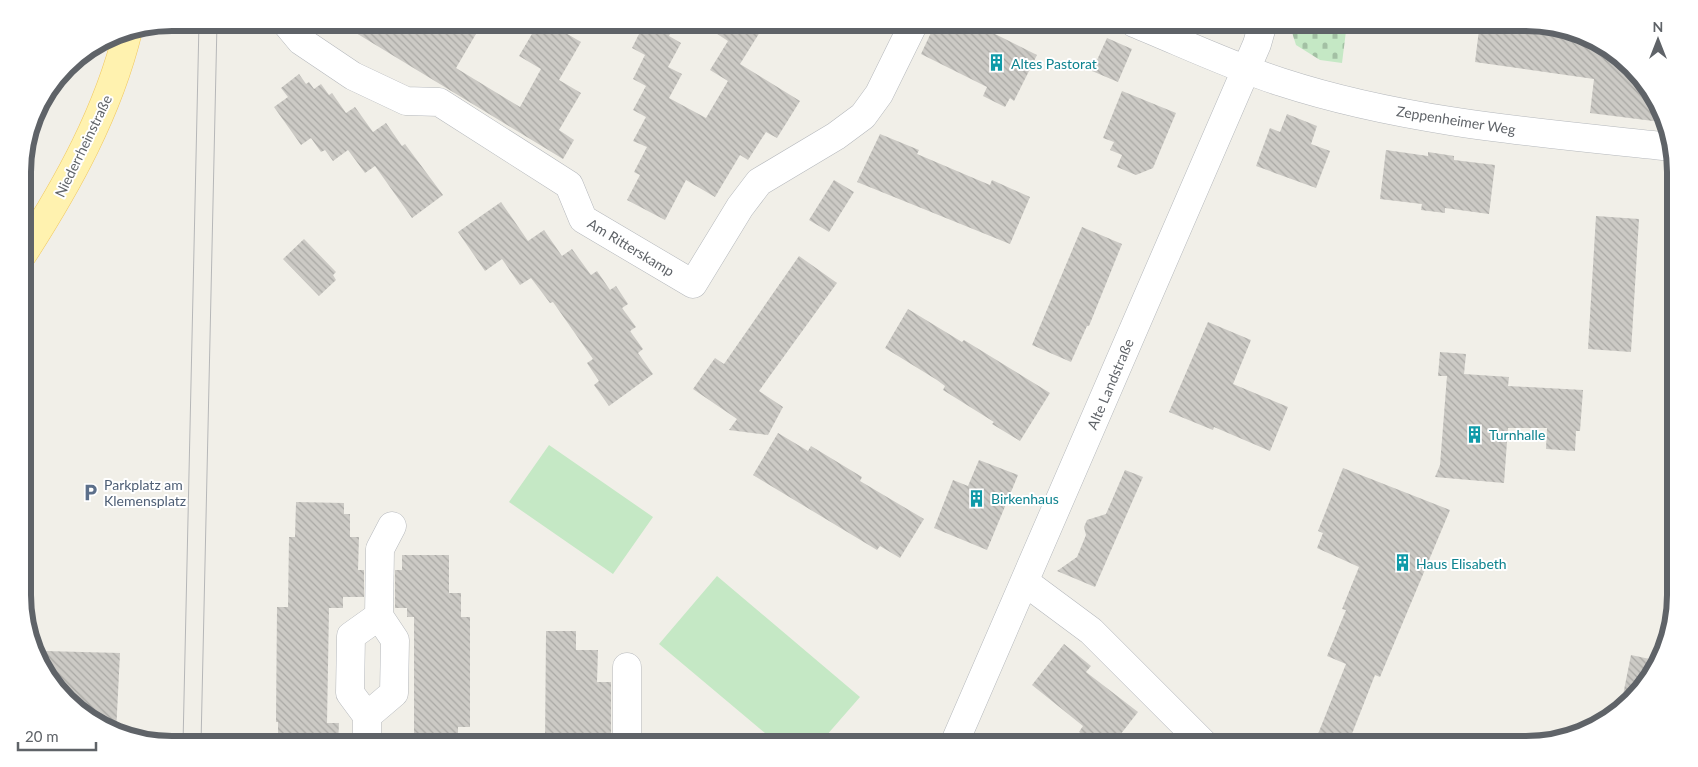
<svg xmlns="http://www.w3.org/2000/svg" width="1698" height="767" viewBox="0 0 1698 767" font-family="Lato,sans-serif">
<style>
.grass{fill:#c5e8c5}
.cemetery{fill:url(#cemetery-stones)}
.building{fill:url(#building-back-hatch)}
.lines{fill:none;stroke-linecap:round;stroke-linejoin:round}
.minor-casing{stroke:#b5b8bc;stroke-width:29}
.major-casing{stroke:#f2c960;stroke-width:29}
.minor{stroke:#fff;stroke-width:28}
.major{stroke:#fff2af;stroke-width:28}
.tram{stroke:#b6b7b8;stroke-width:1}
.labels{text-anchor:middle;dominant-baseline:central;stroke-width:4;stroke-linejoin:round;paint-order:stroke}
.culture-label{font-size:14px;fill:#0d838f;stroke:#fff;text-anchor:start}
.street-label{font-size:14px;fill:#5f6368;stroke:#fff}
.service-label{font-size:14px;fill:#4e5e75;stroke:#fff;text-anchor:start}
.rim{fill:none;stroke:#5f6368;stroke-width:6}
</style>
<defs>
<pattern id="cemetery-stones" width="16" height="16" patternUnits="userSpaceOnUse" patternTransform="scale(1.25)"><rect width="16" height="16" fill="#c5e8c5"/><path d="M2 7V4a2 2 0 0 1 4 0v3zM10 15v-3a2 2 0 0 1 4 0v3z" fill="#a3c0a4"/></pattern>
<pattern id="building-back-hatch" width="6" height="6" patternUnits="userSpaceOnUse" patternTransform="scale(1.25)"><rect width="6" height="6" fill="#cccac5"/><path d="M-1 5l2 2M0 0l6 6M5-1l2 2" fill="none" stroke="#a9a8a4"/></pattern>
</defs>
<rect width="100%" height="100%" fill="#f1efe8"/>
<path class="grass" d="M549 445 653 517 613 574 509 502Z
M717 576 860 697 819 744H778L659 644Z"/>
<path class="cemetery" d="M1289 23H1347L1342 63 1320 60 1296 45Z"/>
<path class="building" d="M338 22H483L456 68 520 107 541 69 519 56 539 22H547L581 42 559 80 581 93 559 130 574 140 563 159Z
M645 22H676L669 36 681 43 668 67 682 74 669 98 706 118 728 81 710 70 728 41 699 22H744L760 32 740 64 800 101 777 138 766 132 748 160 740 155 715 197 686 180 665 220 627 200 640 175 634 172 647 147 633 141 646 117 633 110 646 86 633 79 645 55 632 48Z
M936 22H971L1037 55 1014 101 1010 98 1005 107 983 96 987 87 921 54Z
M1480 22H1526L1583 34 1645 81 1661 122 1590 113 1594 79 1475 62Z
M1107 38 1132 49 1118 82 1092 71Z
M299 74 306 84 309 82 314 89 321 84 329 95 332 93 346 113 355 107 373 132 386 123 402 146 405 144 443 195 412 218 375 166 365 173 348 150 333 161 325 150 321 152 311 138 301 145 274 107 288 97 281 88Z
M1122 91 1176 113 1153 168 1136 175 1117 167 1122 155 1110 150 1114 142 1103 138Z
M1287 114 1317 126 1311 144 1330 151 1316 188 1256 166 1270 128 1280 132Z
M880 134 919 150 917 154 971 177 990 185 992 180 1030 197 1010 244 857 182Z
M1386 150 1428 156V152L1454 156V160L1495 165 1489 214 1445 208V213L1421 210 1422 204 1380 199Z
M834 180 854 192 829 232 809 220Z
M501 202 528 241 544 230 562 256 572 249 591 275 597 271 610 290 616 286 628 304 622 308 636 327 630 331 643 349 638 353 653 374 609 406 594 385 599 381 587 363 593 359 553 302 550 303 531 278 520 285 502 259 485 271 458 232Z
M1596 216 1639 219 1631 352 1588 349Z
M1082 227 1122 244 1089 326H1087L1071 362 1032 345Z
M304 239 336 272 333 275 336 280 319 296 283 259Z
M799 256 837 283 759 391 783 407 768 435 729 430 737 419 693 389 715 358 724 364Z
M908 309 962 342 964 340 1050 393 1020 441 992 424 994 422 943 390 945 386 937 380 885 348Z
M1208 322 1251 340 1233 384 1288 407 1270 451 1214 427 1213 430 1169 412Z
M1440 352 1466 354 1464 374 1509 377 1508 386 1583 390 1580 431H1576L1575 451 1546 449 1547 428H1508L1504 483 1435 477 1440 465 1447 376H1438Z
M778 433 808 451 811 446 862 477 860 481 924 519 900 558 880 546 877 550 753 475Z
M979 460 1018 475 987 550 934 528 953 480 968 486Z
M1343 468 1450 510 1380 677 1375 675 1348 744H1314L1346 664 1327 656 1346 610 1342 609 1359 567 1317 548 1323 533 1318 531Z
M1125 470 1143 477 1095 587 1057 571 1077 557 1086 535 1084 527 1087 520 1106 514Z
M296 502 344 503V514H350V537H359L358 570H364V597H343V608H329L327 723H339L338 744H278V722H276L277 607H288L289 537H295Z
M402 555H449V593H461V617H470V727H458V744H414V617H407V608H395V570H402Z
M546 631H576V650H598L597 682H611V744H545Z
M1064 644 1091 666 1086 672 1138 712 1113 744H1095L1079 732 1083 726 1032 685Z
M45 651 120 653 116 733 54 686 45 665Z
M1631 655 1659 661 1639 693 1620 710Z"/>
<g class="lines">
<defs>
<path id="minor" d="M286 23 301 41 353 76 406 101 439 102 569 185 583 219 693 284 740 207 759 182 836 136 863 116 879 94 914 23
M1134 23C1183 43 1231 66 1281 82 1407 123 1541 133 1672 147
M1025 582 1091 631 1204 744
M379 616 380 549 392 526
M627 667V744
M367 744V716L350 693 351 636 379 616 395 640 394 693 367 716
M954 744 1257 44 1263 23"/>
<path id="major" d="M23 254C68 184 108 112 128 31"/>
</defs>
<use href="#minor" class="minor-casing"/>
<use href="#major" class="major-casing"/>
<use href="#minor" class="minor"/>
<use href="#major" class="major"/>
<path class="tram" d="M183 744 199 23
M201 744 217 23"/>
</g>
<defs>
<symbol id="building-bare" viewBox="-9 -9 18 18"><path d="M-4-6H4V6H1V3H-1V6H-4ZM-2.5-4.3h1.7v1.8h-1.7ZM.8-4.3h1.7v1.8H.8ZM-2.5-1h1.7V.8h-1.7ZM.8-1h1.7V.8H.8Z" fill="#0f9aa8" stroke="#fff" stroke-width="2.5" paint-order="stroke"/></symbol>
<symbol id="parking-bare" viewBox="-9 -9 18 18"><path d="M-3.5-5.5H1a3.5 3.5 0 0 1 0 7H-1V5.5H-3.5ZM-1-3.4V-.6H.8a1.4 1.4 0 0 0 0-2.8Z" fill="#5c6f8a" stroke="#fff" stroke-width="2.5" paint-order="stroke"/></symbol>
</defs>
<g fill-rule="evenodd">
<use href="#building-bare" x="984" y="50" width="25" height="25"/>
<use href="#building-bare" x="1462" y="422" width="25" height="25"/>
<use href="#parking-bare" x="78" y="480" width="25" height="25"/>
<use href="#building-bare" x="964" y="486" width="25" height="25"/>
<use href="#building-bare" x="1390" y="550" width="25" height="25"/>
</g>
<g class="labels">
<g class="culture-label">
<text x="1011" y="63">Altes Pastorat</text>
<text x="1489" y="434">Turnhalle</text>
<text x="991" y="498">Birkenhaus</text>
<text x="1416" y="563">Haus Elisabeth</text>
</g>
<g class="street-label">
<text transform="translate(1456 120) rotate(9)">Zeppenheimer Weg</text>
<text transform="translate(83 146) rotate(-64)">Niederrheinstraße</text>
<text transform="translate(631 247) rotate(31)">Am Ritterskamp</text>
<text transform="translate(1110 384) rotate(-67)">Alte Landstraße</text>
</g>
<g class="service-label">
<text x="104" y="484">Parkplatz am<tspan x="104" dy="16">Klemensplatz</tspan></text>
</g>
</g>
<path d="M0 0H1698V767H0ZM172 31H1526A141 141 0 0 1 1667 172V595A141 141 0 0 1 1526 736H172A141 141 0 0 1 31 595V172A141 141 0 0 1 172 31Z" fill="#fff" fill-rule="evenodd"/>
<path class="rim" d="M172 31H1526A141 141 0 0 1 1667 172V595A141 141 0 0 1 1526 736H172A141 141 0 0 1 31 595V172A141 141 0 0 1 172 31Z"/>
<g transform="translate(1658 40)" stroke="#ffffff" stroke-width="4" paint-order="stroke">
<path d="M0-4L9 19L0 12L-9 19Z" fill="#5f6368"/>
<text y="-8" font-size="14" font-weight="bold" text-anchor="middle" fill="#5f6368">N</text>
</g>
<path d="M18 742v8h78v-8" fill="none" stroke="#5f6368" stroke-width="2.5"/>
<text x="25" y="742" font-size="15" fill="#5f6368" stroke="#ffffff" stroke-width="4" paint-order="stroke">20 m</text>
</svg>
